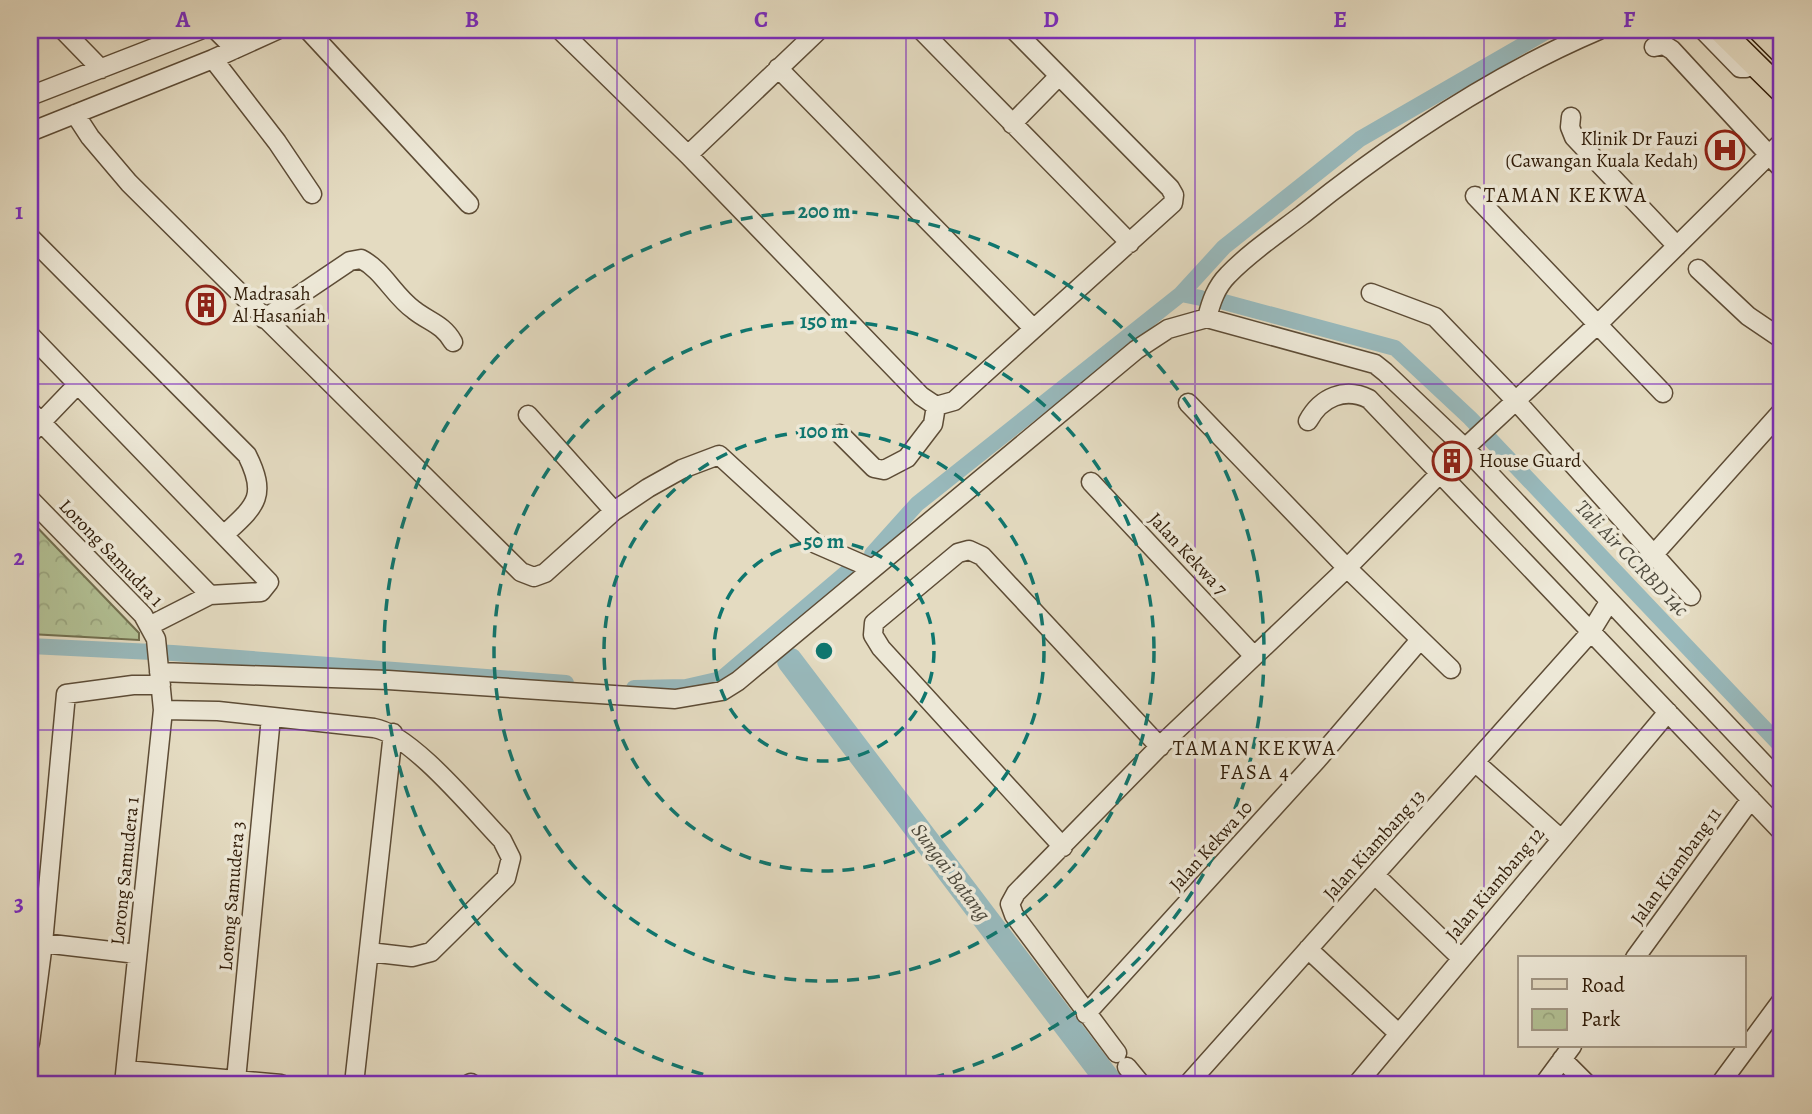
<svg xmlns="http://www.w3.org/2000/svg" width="1812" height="1114" viewBox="0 0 1812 1114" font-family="Alegreya,serif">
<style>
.park{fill:url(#park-crowns);stroke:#716e4e;stroke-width:2}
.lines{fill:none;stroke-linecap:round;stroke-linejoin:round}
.canal{stroke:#98b9bc;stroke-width:16}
.river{stroke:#98b9bc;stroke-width:26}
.minor-casing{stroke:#5d4c36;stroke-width:21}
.major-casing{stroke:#301c08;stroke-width:26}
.minor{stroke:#ede8d7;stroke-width:18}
.major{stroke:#e4dbc1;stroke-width:23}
.grid{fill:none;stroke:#7b2cbf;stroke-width:2;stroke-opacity:0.55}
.ring{fill:none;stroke:#0f766e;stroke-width:3.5;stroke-dasharray:12 9}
.labels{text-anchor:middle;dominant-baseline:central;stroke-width:7;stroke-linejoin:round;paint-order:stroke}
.poi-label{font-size:19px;fill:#301c08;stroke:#ede8d7;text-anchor:start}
.street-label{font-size:19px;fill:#301c08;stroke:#ede8d7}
.neighbourhood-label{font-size:21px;letter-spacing:2px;fill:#301c08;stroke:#ede8d7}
.water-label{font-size:21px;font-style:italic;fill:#4f4b3e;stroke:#ede8d7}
.centre{fill:#0f766e;stroke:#ede8d7;stroke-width:3.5}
.ring-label{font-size:21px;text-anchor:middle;font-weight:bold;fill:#0f766e;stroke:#ede8d7;stroke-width:7;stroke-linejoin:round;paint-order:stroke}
.neatline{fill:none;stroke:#7b2cbf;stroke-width:2.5}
.grid-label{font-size:23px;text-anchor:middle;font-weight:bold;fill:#7b2cbf}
</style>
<defs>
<pattern id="park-crowns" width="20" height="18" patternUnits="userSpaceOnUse" patternTransform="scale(1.75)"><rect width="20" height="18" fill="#b2c094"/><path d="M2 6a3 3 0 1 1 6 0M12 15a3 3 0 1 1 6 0" fill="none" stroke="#99a47e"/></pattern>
</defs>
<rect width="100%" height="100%" fill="#e4dbc1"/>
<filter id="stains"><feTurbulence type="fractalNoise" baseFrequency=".00286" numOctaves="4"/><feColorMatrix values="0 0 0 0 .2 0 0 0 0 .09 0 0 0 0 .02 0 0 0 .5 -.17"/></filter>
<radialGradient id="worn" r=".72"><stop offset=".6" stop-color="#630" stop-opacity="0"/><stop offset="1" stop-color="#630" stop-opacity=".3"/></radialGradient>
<path class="park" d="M30 520 139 633V640L30 634Z"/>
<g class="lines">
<path class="canal" d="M1181 294 1201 298
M1224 302 1395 348 1470 418 1782 747
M872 554 917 504 1181 294 1224 247 1360 139 1549 30
M30 646 173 653 566 683
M634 688 686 687 721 679 847 572"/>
<path class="river" d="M790 661 1111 1084"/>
<defs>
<path id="minor" d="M63 30 101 69
M216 30 235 49
M308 30 469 204
M560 30 688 155 921 396 936 406 954 401 1173 203 1174 195 1170 188 1014 30
M921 30 1130 243
M1703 30 1740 68H1746L1752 61
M1654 47 1664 45 1672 50 1782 169
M213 59 277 142 312 194
M778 68 1033 328
M30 96 200 30
M75 114 90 137 129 183 521 572 534 577 545 573 614 511 648 488 682 469 719 455 816 544 871 568
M1571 117 1570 127 1574 137 1677 246
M1012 124 1059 76
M30 132 213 59 277 30
M688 155 819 30
M1475 196 1663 393
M30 237 247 455C268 497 255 506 225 534
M1698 269 1748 316 1782 339
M1371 293 1435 317 1517 402 1691 596
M1207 318C1211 302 1216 287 1228 275 1249 253 1277 234 1302 215 1393 142 1491 76 1599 30
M264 319 350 261 361 259C383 270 394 296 414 310 429 322 443 324 453 342
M30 335 269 582 261 592 210 595 151 625
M1188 403 1347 568 1451 669
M30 411 210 595
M528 415 614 511
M1308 421C1321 397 1345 387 1369 399L1782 832
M30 434 77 385
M840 434 874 468 884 470 907 458 933 424 936 406
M1091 482 1254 656
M30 499 143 615 156 639 163 710 124 1084
M1655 553 1782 411
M159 672 388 680 675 699 722 691 738 681 1136 350 1168 329 1207 318 1375 364 1385 372 1465 448 1782 783
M163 710 218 711 374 728C411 734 474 811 502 840L511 858 506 878 431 952 412 957 369 952
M1476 763 1560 838
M1063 847 881 648 873 635 874 623 958 553 969 550 982 556 1160 747
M1375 875 1461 958
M43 943 137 954
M1308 949 1398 1033
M1635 958 1751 799
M1086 1014 1317 760 1419 641
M30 1043 43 943 66 694 133 685H161
M1117 1053 1014 915 1010 904 1016 893 1164 742 1347 568 1465 448 1598 324 1782 142
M1562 1059 1587 1084
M1127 1067 1141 1084
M126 1070 281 1084
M236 1080 271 717
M354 1084 393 733
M469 1084 471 1083
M1188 1084 1590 633 1609 602
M1357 1084 1668 712
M1544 1084 1572 1046
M1720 1084 1782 1000"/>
<path id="major" d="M1720 30 1782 91
M1760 30 1782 52"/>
</defs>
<use href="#minor" class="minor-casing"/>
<use href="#major" class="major-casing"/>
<use href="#minor" class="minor"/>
<use href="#major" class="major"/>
</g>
<path class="grid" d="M328 30V1084M617 30V1084M906 30V1084M1195 30V1084M1484 30V1084M30 384H1782M30 730H1782"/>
<g class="ring">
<circle cx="824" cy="651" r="110"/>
<circle cx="824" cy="651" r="220"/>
<circle cx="824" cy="651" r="330"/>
<path d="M744 1084A440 440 0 1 1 904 1084"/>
</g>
<defs>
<symbol id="hospital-ring" viewBox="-11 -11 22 22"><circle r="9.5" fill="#ede8d7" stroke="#8f2418" stroke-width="1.5"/><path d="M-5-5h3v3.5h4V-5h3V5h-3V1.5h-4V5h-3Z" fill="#8f2418"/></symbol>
<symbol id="building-ring" viewBox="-11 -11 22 22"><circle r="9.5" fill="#ede8d7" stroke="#8f2418" stroke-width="1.5"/><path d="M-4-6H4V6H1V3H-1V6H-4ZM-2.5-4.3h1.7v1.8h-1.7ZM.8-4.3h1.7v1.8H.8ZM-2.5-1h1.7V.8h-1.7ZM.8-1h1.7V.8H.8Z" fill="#8f2418"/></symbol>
</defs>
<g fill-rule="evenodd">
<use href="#hospital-ring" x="1703" y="128" width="44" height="44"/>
<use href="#building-ring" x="184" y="283" width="44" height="44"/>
<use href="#building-ring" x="1430" y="439" width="44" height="44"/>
</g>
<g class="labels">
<g class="poi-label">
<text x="1698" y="139" text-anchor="end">Klinik Dr Fauzi<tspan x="1698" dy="22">(Cawangan Kuala Kedah)</tspan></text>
<text x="233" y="294">Madrasah<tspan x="233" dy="22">Al Hasaniah</tspan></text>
<text x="1479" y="461">House Guard</text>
</g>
<g class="street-label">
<text transform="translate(111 553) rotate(46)">Lorong Samudra 1</text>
<text transform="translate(1188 554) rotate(47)">Jalan Kekwa 7</text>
<text transform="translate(1374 845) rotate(-48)">Jalan Kiambang 13</text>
<text transform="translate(1211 846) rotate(-48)">Jalan Kekwa 10</text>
<text transform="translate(1676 866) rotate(-54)">Jalan Kiambang 11</text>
<text transform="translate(125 871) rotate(-84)">Lorong Samudera 1</text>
<text transform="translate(1495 884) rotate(-50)">Jalan Kiambang 12</text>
<text transform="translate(232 896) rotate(-85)">Lorong Samudera 3</text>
</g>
<g class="neighbourhood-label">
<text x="1566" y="195">TAMAN KEKWA</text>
<text x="1255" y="748">TAMAN KEKWA<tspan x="1255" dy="24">FASA 4</tspan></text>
</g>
<g class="water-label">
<text transform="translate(1632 558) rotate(46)">Tali Air CCRBD 14c</text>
<text transform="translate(951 872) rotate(53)">Sungai Batang</text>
</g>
</g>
<circle cx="824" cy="651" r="10" class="centre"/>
<g class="ring-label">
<text x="824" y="218">200 m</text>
<text x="824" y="328">150 m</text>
<text x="824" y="438">100 m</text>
<text x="824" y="548">50 m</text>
</g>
<rect width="1812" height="1114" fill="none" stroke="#e4dbc1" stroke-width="77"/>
<rect x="1518" y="956" width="228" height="91" fill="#ede8d7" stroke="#a19684" stroke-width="2"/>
<rect x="1532" y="979" width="35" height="10" fill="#e4dbc1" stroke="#a19684" stroke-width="2"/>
<text x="1581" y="992" font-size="21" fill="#301c08">Road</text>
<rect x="1532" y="1009" width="35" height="21" fill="url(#park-crowns)" stroke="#a19684" stroke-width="2"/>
<text x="1581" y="1026" font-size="21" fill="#301c08">Park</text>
<rect x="38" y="38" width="1735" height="1038" class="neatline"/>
<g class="grid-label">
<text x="183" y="27">A</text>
<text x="472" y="27">B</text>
<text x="761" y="27">C</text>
<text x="1051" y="27">D</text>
<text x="1340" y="27">E</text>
<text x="1629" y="27">F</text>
<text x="19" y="219">1</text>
<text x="19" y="565">2</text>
<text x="19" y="911">3</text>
</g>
<rect width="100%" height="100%" filter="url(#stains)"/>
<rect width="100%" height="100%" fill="url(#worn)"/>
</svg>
